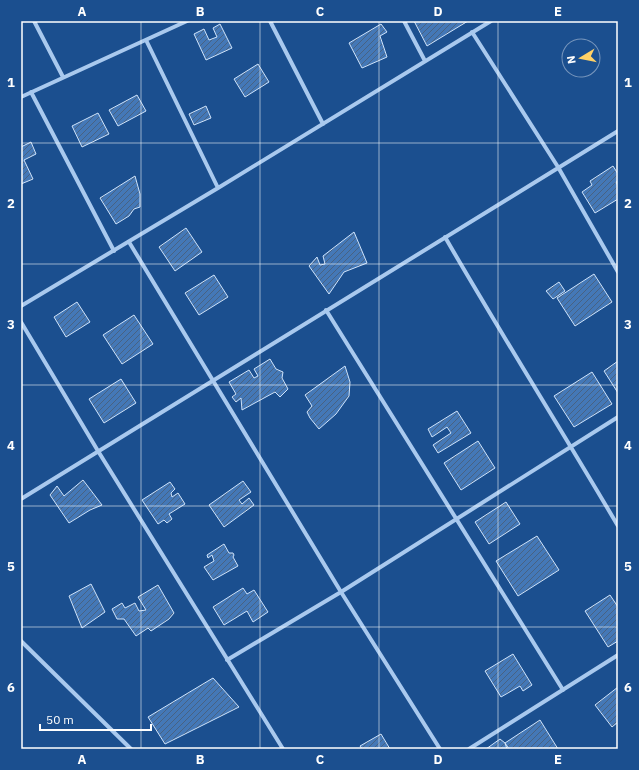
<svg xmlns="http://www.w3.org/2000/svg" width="639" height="770" viewBox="0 0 639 770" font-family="'IBM Plex Sans',sans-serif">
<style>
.building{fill:url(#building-hatch);stroke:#cfe3fa}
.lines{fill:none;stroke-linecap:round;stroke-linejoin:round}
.minor{stroke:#a9c9ee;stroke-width:4}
.grid{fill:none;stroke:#fff;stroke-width:1;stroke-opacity:0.55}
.neatline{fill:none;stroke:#fff;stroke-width:1.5}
.grid-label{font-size:13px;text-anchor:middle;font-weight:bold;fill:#fff}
</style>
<defs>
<pattern id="building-hatch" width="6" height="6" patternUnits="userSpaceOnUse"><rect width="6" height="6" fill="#4478b7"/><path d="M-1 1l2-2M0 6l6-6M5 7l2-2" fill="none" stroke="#486282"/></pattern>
</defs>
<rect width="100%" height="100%" fill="#1b4f8f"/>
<path class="building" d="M414 21H468L427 46Z
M220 24 232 48 206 60 194 34 204 29 209 40 217 37 213 28Z
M381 24 387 32 380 36 387 57 362 68 349 43Z
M258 64 269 82 245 97 234 79Z
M137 95 146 111 118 126 109 110Z
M206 106 211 118 194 125 189 114Z
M98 113 109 134 82 147 72 126Z
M31 142 36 154 24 160 33 179 21 184V147Z
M613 166 618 174V181L616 182 618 186V199L595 213 582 192 592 185 590 181Z
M135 176 140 194V207L134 209 129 216 116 224 100 198Z
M186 228 202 252 175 271 159 247Z
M354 232 367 263 344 272 329 294 309 266 317 257 320 265 325 264 323 256Z
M594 274 612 302 575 326 557 298Z
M214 275 228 297 199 315 185 293Z
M559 282 565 291 553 299 546 291Z
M77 302 90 322 66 337 54 317Z
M134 315 153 344 122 364 103 335Z
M270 359 276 369 283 372 282 378 288 389 280 397 275 392 242 410 241 398 236 402 232 397 236 394 229 382 249 370 254 378 258 376 254 369Z
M618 361V393L604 371Z
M345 366 350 382 349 396 336 414 319 429 310 418 307 412 312 406 305 395Z
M592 372 612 404 574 427 554 396Z
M121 379 136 403 104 423 89 399Z
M457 411 471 433 438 453 433 445 451 433 447 427 432 437 428 429Z
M478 441 495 468 461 490 444 463Z
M83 480 102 505 90 510 69 523 50 495 57 486 64 496Z
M243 481 251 492 239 500 242 504 249 498 254 505 224 527 209 505Z
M170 482 175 489 171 493 172 497 178 493 185 504 169 514 172 519 167 523 164 520 158 524 142 500Z
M506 502 520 524 489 544 475 522Z
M537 536 559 570 518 596 496 561Z
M224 544 229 553H233L234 555 233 557 238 566 213 580 204 567 214 561 212 555 208 558 207 555Z
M91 584 105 612 82 628 69 596Z
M158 585 174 613 169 619 151 631 148 628 136 636 124 619H117L112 609 122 603 125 608 135 603 139 611 146 610 138 597Z
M243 588 247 594 254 590 268 612 253 622 247 611 224 625 213 607Z
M610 595 618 607V641L608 647 585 611Z
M513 654 532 685 523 691 520 686 501 697 485 671Z
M213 678 239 707 165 744 148 717Z
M618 687V722L612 727 595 705Z
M540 720 558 749H509L505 743Z
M381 734 390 749H362L360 746Z
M500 739 505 743 507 749H486Z"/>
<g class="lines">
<path class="minor" d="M34 21 63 77
M270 21 323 124
M404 21 425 61
M472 32 558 167 618 272
M146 40 218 188
M31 92 114 251
M21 97 187 21
M445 237C501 334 561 429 618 526
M129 242 341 592 440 749
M21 306 218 188 491 21
M326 310 563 690
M21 322 98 451 283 749
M21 499 618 131
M21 641 131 749
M227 660 341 592 618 417
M469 749 618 655"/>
</g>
<path class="grid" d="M141 21V749M260 21V749M379 21V749M498 21V749M21 143H618M21 264H618M21 385H618M21 506H618M21 627H618"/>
<rect width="639" height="770" fill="none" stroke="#1b4f8f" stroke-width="44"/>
<g transform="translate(581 58) rotate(260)"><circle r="19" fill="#1b4f8f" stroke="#7695bc"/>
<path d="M0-3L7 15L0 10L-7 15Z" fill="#ffd166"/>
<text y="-6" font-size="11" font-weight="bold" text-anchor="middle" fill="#ffffff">N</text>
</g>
<path d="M40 724v6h111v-6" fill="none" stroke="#ffffff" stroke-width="2"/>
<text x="46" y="724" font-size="12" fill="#ffffff" stroke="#1b4f8f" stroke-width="3" paint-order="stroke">50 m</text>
<rect x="22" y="22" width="595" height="726" class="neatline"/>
<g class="grid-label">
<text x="82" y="16">A</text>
<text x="200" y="16">B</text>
<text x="320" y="16">C</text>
<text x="438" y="16">D</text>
<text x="558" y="16">E</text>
<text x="11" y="87">1</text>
<text x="628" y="87">1</text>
<text x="11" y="208">2</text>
<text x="628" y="208">2</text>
<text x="11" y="329">3</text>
<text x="628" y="329">3</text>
<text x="11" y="450">4</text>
<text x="628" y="450">4</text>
<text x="11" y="571">5</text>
<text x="628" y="571">5</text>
<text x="11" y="692">6</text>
<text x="628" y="692">6</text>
<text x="82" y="764">A</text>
<text x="200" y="764">B</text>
<text x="320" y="764">C</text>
<text x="438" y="764">D</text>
<text x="558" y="764">E</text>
</g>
</svg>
